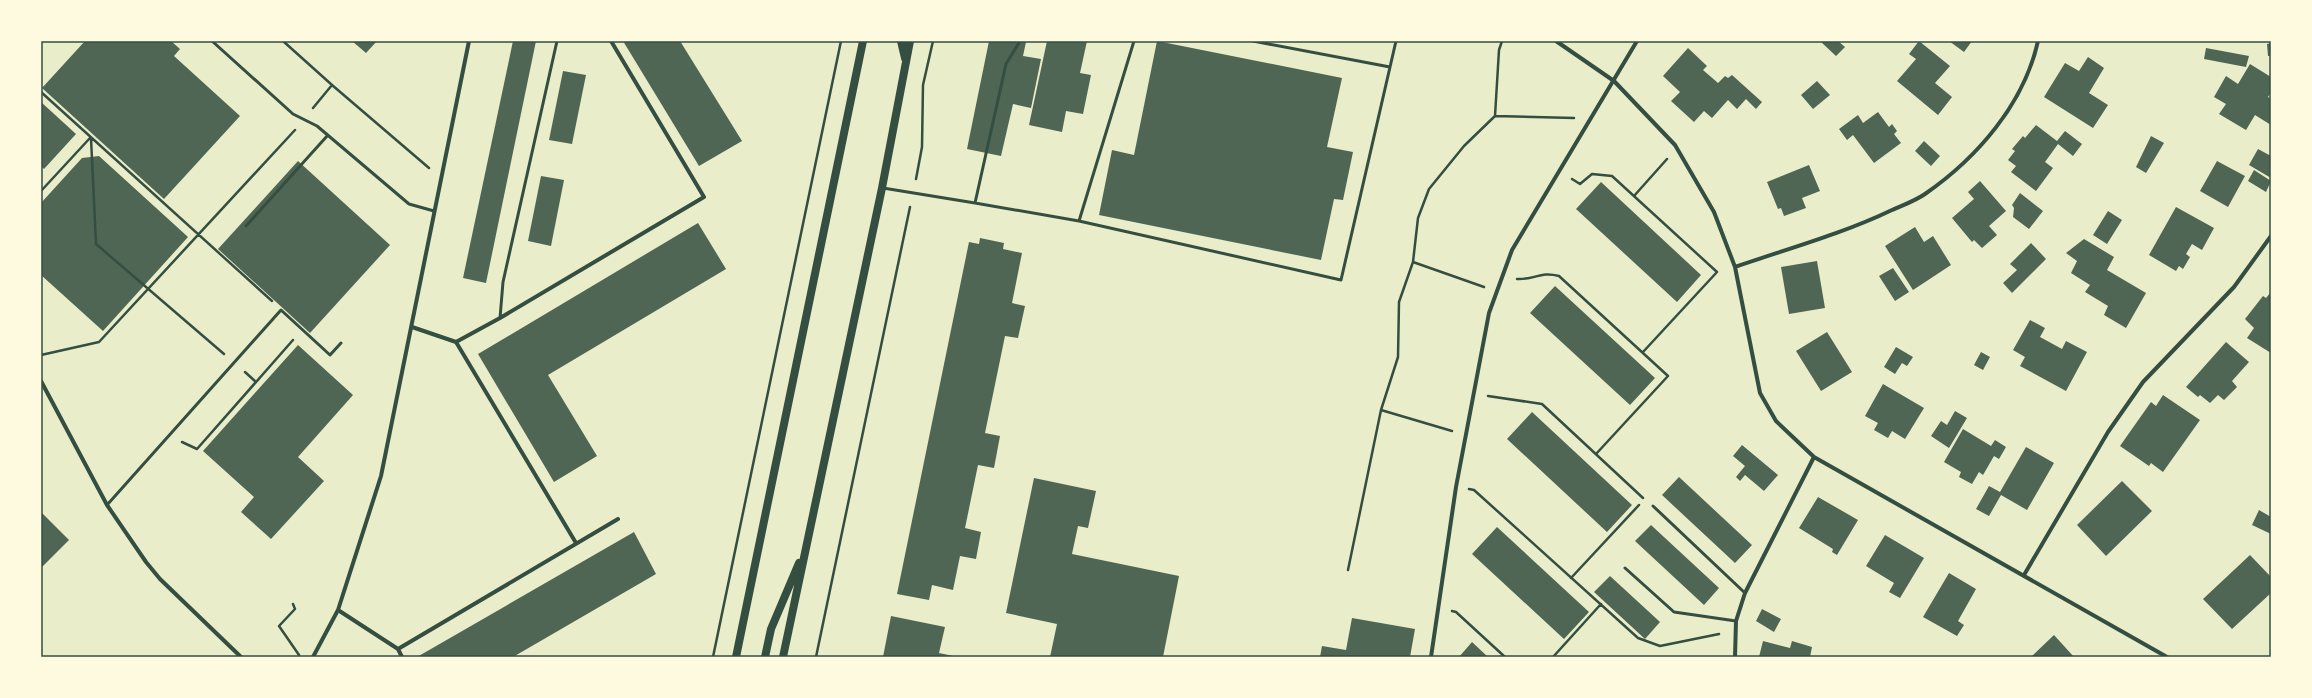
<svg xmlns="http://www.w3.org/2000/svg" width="2312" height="698" viewBox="0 0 2312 698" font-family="Poppins,sans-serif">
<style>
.building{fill:#4f6655}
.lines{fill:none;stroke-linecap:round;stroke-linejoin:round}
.path{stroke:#344e41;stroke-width:2.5}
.service{stroke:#344e41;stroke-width:3}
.minor{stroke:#344e41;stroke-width:4}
.secondary{stroke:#344e41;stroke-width:8}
.neatline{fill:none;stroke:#344e41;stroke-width:1.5}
</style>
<rect width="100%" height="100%" fill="#e9edc9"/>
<path class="building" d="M85 41H171L180 49 174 56 240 116 164 199 42 88Z
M352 41H377L366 53Z
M513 41H536L486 283 463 278Z
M623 41H680L742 141 699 166Z
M989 41 1026 42 1023 56 1041 59 1031 108 1013 104 1001 156 967 149Z
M1047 41H1087L1080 73 1091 75 1083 114 1066 111 1062 132 1029 125Z
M1157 41 1342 78 1327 147 1353 152 1343 200 1334 199 1321 260 1099 215 1112 150 1134 155Z
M1822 41H1838L1845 47 1836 56 1821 42Z
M1919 41 1950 66 1935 83 1952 97 1938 115 1897 81 1916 59 1909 54Z
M1949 41H1972L1964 52Z
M2271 43V56H2268L2267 44Z
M1688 48 1707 66 1703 70 1718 83 1725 76 1728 78 1732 75 1762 102 1756 109 1746 99 1737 109 1728 100 1712 118 1704 111 1694 122 1671 101 1680 92 1663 76Z
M2206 48 2249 56 2246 67 2204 59Z
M2088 57 2104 68 2089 93 2108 105 2093 128 2044 97 2065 63 2079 71Z
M2250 64 2271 77V92L2268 97 2271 99V125L2255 115 2246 130 2219 114 2226 104 2214 97 2226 76 2238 84Z
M563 71 586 75 572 144 549 140Z
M1817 81 1830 95 1813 109 1801 95Z
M41 102 76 134 44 169 41 166Z
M1878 112 1889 127 1892 124 1897 131 1894 134 1901 143 1874 163 1853 135 1847 140 1839 129 1858 115 1863 123Z
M2036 125 2057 141 2065 131 2082 144 2073 156 2058 144 2045 162 2053 168 2036 191 2011 172 2016 166 2008 160 2015 151 2012 149 2023 136 2025 138Z
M2151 136 2164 143 2146 173 2136 167Z
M1924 141 1940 156 1931 166 1915 151Z
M2258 149 2271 156V178L2249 165Z
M99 156 188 237 103 331 41 275V203L82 158Z
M298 161 390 245 310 333 218 249Z
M2217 161 2245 176 2228 207 2200 191Z
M1809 165 1820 191 1802 198 1806 208 1784 216 1781 208 1778 209 1767 182Z
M2254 170 2271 181 2266 192 2248 181Z
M541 176 564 180 551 246 528 241Z
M1980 181 2006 211 1989 226 1997 235 1982 248 1974 240 1972 242 1952 218 1974 199 1968 192Z
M1601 182 1701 275 1677 302 1576 209Z
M2020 193 2043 211 2029 229 2013 217 2014 208 2012 205Z
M2176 207 2214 228 2202 250 2192 244 2186 254 2190 257 2183 269 2179 266 2176 271 2149 255Z
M2108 211 2122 220 2107 244 2093 235Z
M698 223 726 269 548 375 597 456 554 482 478 354Z
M1915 227 1924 242 1933 236 1951 265 1913 290 1885 246Z
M980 238 1004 243 1003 249 1022 253 1012 303 1025 306 1018 338 1005 336 985 433 1000 436 994 468 978 465 965 528 981 532 976 559 960 556 953 590 932 585 929 600 897 594 969 242 979 244Z
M2084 239 2114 257 2107 270 2146 293 2126 328 2104 315 2108 306 2085 292 2090 285 2071 273 2077 261 2066 253Z
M2031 243 2046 259 2012 293 2003 283 2017 270 2010 264Z
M1817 261 1825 308 1789 314 1781 267Z
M1893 268 1909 292 1895 301 1879 276Z
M1555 286 1655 378 1630 405 1530 313Z
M2271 292V353L2247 338 2254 328 2245 319 2263 296 2266 298Z
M2030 320 2045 328 2040 337 2062 349 2066 341 2087 352 2066 391 2020 366 2025 357 2013 350Z
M1827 332 1852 372 1821 391 1796 351Z
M2226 342 2249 362 2232 381 2237 387 2224 400 2218 395 2210 403 2200 395 2198 397 2186 387Z
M298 345 353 395 298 457 324 481 271 539 241 512 254 497 203 451Z
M1896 347 1913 357 1907 366 1902 363 1895 374 1884 367Z
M1981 352 1990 357 1983 370 1974 365Z
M1883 384 1924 408 1905 439 1892 431 1888 438 1874 430 1878 423 1865 416Z
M2163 395 2200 420 2163 472 2151 463 2149 466 2120 446 2151 402 2156 406Z
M1955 411 1967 418 1949 448 1931 436 1941 421 1947 425Z
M1532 412 1632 505 1607 532 1507 439Z
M1963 429 1991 446 1995 440 2006 447 1999 459 1994 456 1983 475 1979 472 1972 484 1959 477 1961 472 1944 462Z
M1742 445 1778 475 1764 491 1745 475 1740 481 1736 477 1745 466 1733 456Z
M2026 447 2054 463 2027 510 2001 495 1989 516 1976 509 1989 486 2000 492Z
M1679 477 1752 545 1735 563 1662 495Z
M1034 478 1096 491 1088 528 1078 526 1072 554 1179 576 1163 657H1050L1057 624 1006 613Z
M2122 481 2152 511 2106 556 2077 525Z
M1818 497 1858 520 1837 555 1832 552 1833 549 1799 528Z
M2259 510 2271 517V534L2252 525Z
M41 512 69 540 41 568Z
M1651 525 1719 588 1704 605 1635 541Z
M1497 527 1589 612 1564 639 1472 554Z
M634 532 656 574 513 657H417Z
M1885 535 1924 558 1900 598 1889 592 1894 583 1866 566Z
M2250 555 2271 577V593L2232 629 2203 599Z
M1949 573 1976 589 1958 621 1964 625 1957 636 1923 617Z
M1610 576 1660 622 1645 639 1594 592Z
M1762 609 1781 619 1774 632 1756 621Z
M891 616 945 627 939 653 958 657H883Z
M1352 618 1415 629 1410 657H1320L1322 646 1346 650Z
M2054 635 2074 657H2031Z
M1763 641 1790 648 1792 641 1812 647 1810 657H1759Z
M1472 642 1488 657H1459Z"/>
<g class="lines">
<path class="path" d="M283 41 332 85 313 108
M332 85 429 168
M41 92 272 301
M1495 116 1499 50 1502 41
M91 138 96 244 224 354
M916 179 922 147 923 85 933 41
M1572 179 1580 184 1592 174 1612 176 1717 272
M41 191 90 138
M1634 196 1667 159
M1413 262 1484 287
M1517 279C1535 280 1540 271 1559 276L1668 376 1596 454
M1643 352 1717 272
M41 355 99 342 295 130
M245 372 256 382
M1488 396 1542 404 1643 498
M1381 410 1452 431
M182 442 197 449 293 340
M1469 489 1474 490 1638 638 1660 646 1719 634
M1348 570 1381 410 1398 357 1399 302 1413 262 1418 218 1429 189 1464 146 1495 116 1574 118
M1571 578 1639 505
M293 604 295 609 279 626 299 655
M1452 611 1456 612 1505 657
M713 657 841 41
M816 657 910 207
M1553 657 1601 604"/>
<path class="service" d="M212 41 293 114 317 126 409 204 434 211
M1134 41 1079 221 1341 280 1396 41
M1253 41 1390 67
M883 188 975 203 1006 64 1020 41
M975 203 1079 221
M246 226 328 135
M500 318 503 282 557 41
M107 505 281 310 330 355 341 343
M1653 506 1745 593
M1625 568 1674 612 1736 621"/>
<path class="minor" d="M1556 41 1614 81 1675 145 1714 212 1735 267 1760 393 1776 421 1814 457 2167 657
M1735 267C1787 249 1842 234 1892 210 1903 205 1915 201 1925 194 1977 158 2024 104 2038 41
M412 327 456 342 500 318 704 197 611 41
M456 342 576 543
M41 381 107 505 146 562 160 579 241 657
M2024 575 2108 432 2143 382 2234 287 2271 236
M338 610 398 649 618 519
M398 649 402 657
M313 657 338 610 381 476 469 41
M1431 657 1456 487 1489 313 1512 250 1637 41
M1735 657 1736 621 1745 593 1814 457"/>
<path class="secondary" d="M901 41 905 58
M736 657 863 41
M765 657 771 629 799 563
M783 657 882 188 910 41"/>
</g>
<rect width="2312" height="698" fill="none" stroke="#fefae0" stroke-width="84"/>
<rect x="42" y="42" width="2228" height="614" class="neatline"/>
</svg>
